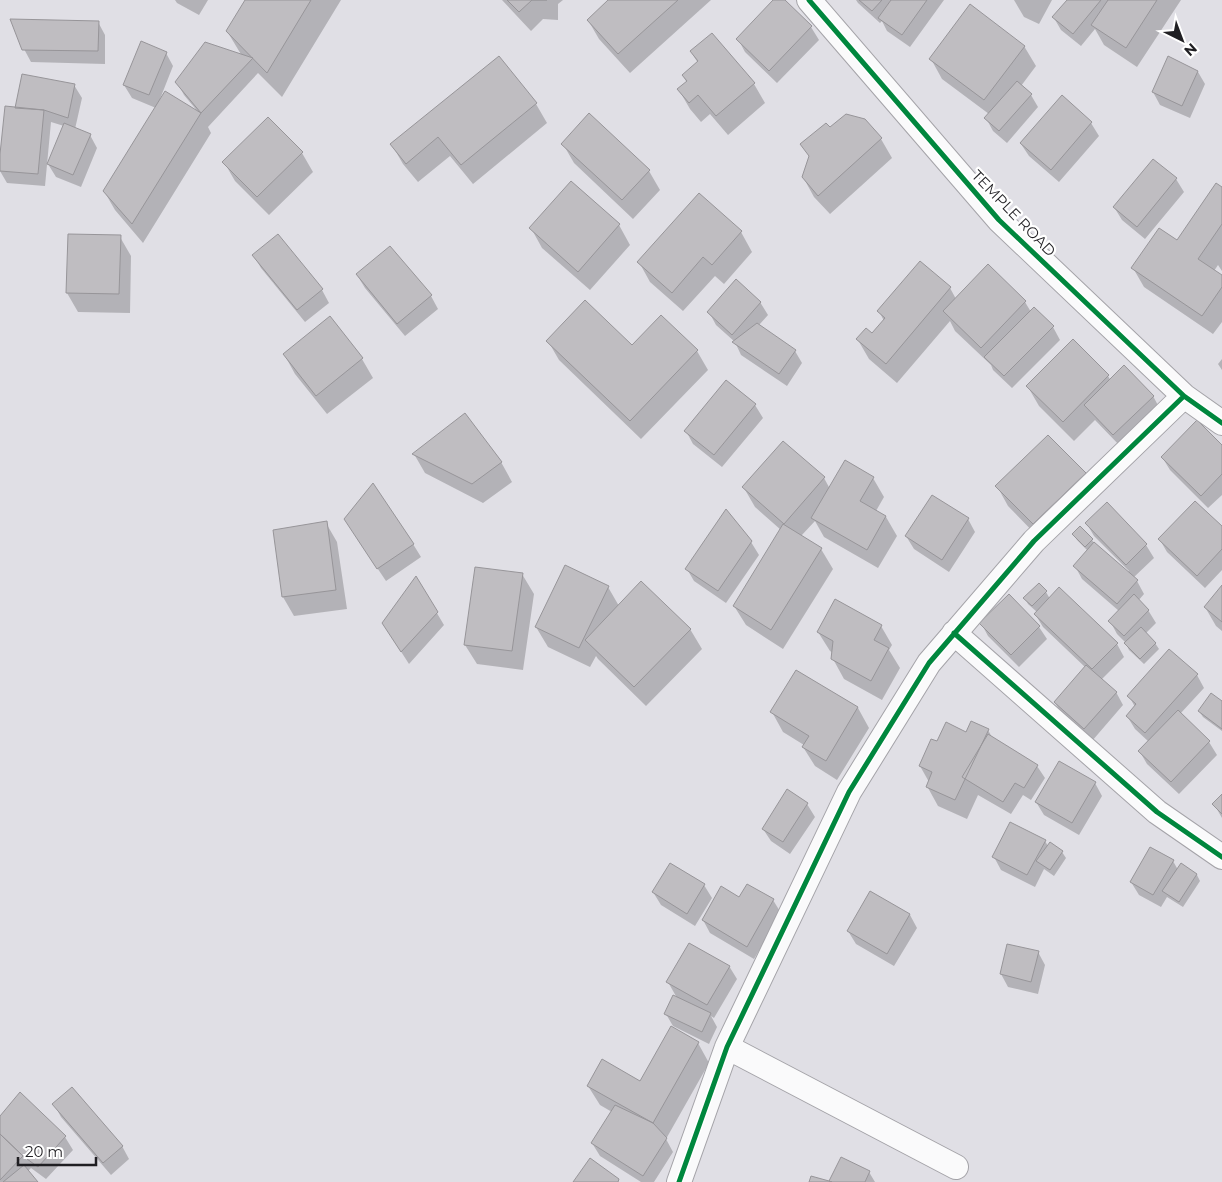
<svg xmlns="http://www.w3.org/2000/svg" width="1222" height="1182" viewBox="0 0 1222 1182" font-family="Montserrat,sans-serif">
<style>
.shadow{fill:#0003}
.building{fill:#bfbdc1;stroke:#979599}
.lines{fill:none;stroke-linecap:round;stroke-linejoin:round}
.minor-casing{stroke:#a4a3a8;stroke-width:26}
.minor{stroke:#fafafb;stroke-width:24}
.cycleway-casing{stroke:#fff;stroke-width:8}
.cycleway{stroke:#00873e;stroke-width:5}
.labels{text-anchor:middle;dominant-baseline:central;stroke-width:4.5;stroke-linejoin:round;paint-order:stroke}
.street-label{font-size:15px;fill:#201f23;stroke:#fff}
</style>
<rect width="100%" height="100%" fill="#e0dfe5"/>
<path class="shadow" d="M175 0H208L199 15 177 3Z
M247 0H341L282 97 258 73 208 127 211 133 143 243 115 210 104 191 156 108 132 98 124 85 166 53 173 66 160 99 199 113 184 95 177 82 242 56 227 31Z
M502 0H563L558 4V20L543 19 531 31Z
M610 0H711L630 73 599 39 588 20Z
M775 0H783L811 27 819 40 777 83 745 52 738 39Z
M856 0H944L910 47 887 31 882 21 880 23 858 3Z
M1014 0H1052L1039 24 1024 17Z
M1068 0H1181L1137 67 1104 45 1095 29 1081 46 1061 30 1054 18Z
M98 22 105 35V64L31 62 24 49Z
M712 34 754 84 765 103 728 135 710 114 701 122 690 109 679 90 687 83 683 76 698 63 691 52Z
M1024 46 1036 66 1021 86 1031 95 1038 107 1007 143 993 131 986 118 989 114 942 79 931 59Z
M1198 72 1205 84 1190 118 1160 105 1153 92Z
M74 85 82 98 75 129 90 135 97 148 81 187 56 177 48 164 64 126 51 122 45 186 7 183 0 171V168L16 109Z
M1062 97 1091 123 1099 136 1059 182 1029 156 1021 144Z
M536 104 547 123 473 184 450 156 418 182 403 164 392 145Z
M864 120 881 139 892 158 830 214 814 197 803 177 810 158 802 144 830 129Z
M563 144 649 171 660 190 633 219 574 163Z
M302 153 313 172 269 215 235 181 224 162Z
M1153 160 1176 179 1184 192 1145 239 1122 220 1114 207Z
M1222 188V271L1218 265 1214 271 1222 276V322L1213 334 1144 287 1133 268 1178 242Z
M699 195 741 232 752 252 724 284 715 276 683 311 650 282 639 262Z
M619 225 630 245 590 290 542 248 531 228Z
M120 237 131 256 130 313 78 312 67 293Z
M254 256 322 290 329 303 305 322 261 268Z
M357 275 431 296 438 309 405 336 365 288Z
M950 288 956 299 1025 302 1031 312 1053 327 1060 340 1012 388 993 370 991 365 955 331 950 321 897 383 869 359 858 340 872 335 884 321 879 311Z
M760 302 768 315 759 325 795 351 802 363 787 386 741 355 735 342 716 325 709 312Z
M330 318 362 359 373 378 327 414 295 374 284 354Z
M548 341 697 351 708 370 641 439 559 360Z
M1222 359V370L1218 364Z
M1108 376 1111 381 1153 396 1160 409 1121 447 1095 420 1074 441 1039 406 1028 387Z
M726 381 755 405 763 418 722 467 693 444 686 431Z
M1222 446V495L1208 508 1170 470 1162 457Z
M414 454 501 462 512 482 483 503 425 473Z
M1085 474 1096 493 1044 543 1008 506 997 486Z
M824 478 830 489 873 478 884 497 876 511 886 517 897 536 878 568 824 537 815 521 801 536 821 549 833 569 783 649 746 625 734 606 781 530 755 507 744 488Z
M1107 504 1146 545 1154 558 1133 578 1137 581 1144 594 1138 601 1148 610 1156 623 1146 633 1155 643 1159 649 1144 664 1129 650 1126 644V643L1117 634 1110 621 1119 611 1082 579 1075 566 1088 551 1077 540 1073 534 1080 528 1092 540 1095 544 1127 573 1129 571 1094 536 1087 524Z
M968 519 975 532 949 572 914 549 906 536Z
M326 523 337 542 347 609 294 616 283 597 274 531Z
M1222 528V570L1205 588 1167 552 1160 540Z
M353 532 413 544 421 557 386 581Z
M751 542 759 555 726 603 694 581 687 569Z
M522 574 534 594 523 670 477 664 465 645Z
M416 578 444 625 409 664 391 636Z
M1039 585 1046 592 1050 599 1117 644 1124 657 1101 680 1116 692 1123 705 1092 741 1063 715 1055 703 1086 668 1043 627 1035 614 1037 612 1028 604 1025 598Z
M608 587 619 606 690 629 702 649 646 706 598 659 596 656 590 667 548 647 536 627Z
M1222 587V631L1216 626 1205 607Z
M1009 596 1039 627 1047 639 1019 667 988 636 981 623Z
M881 626 892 645 889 650 900 668 882 700 844 679 833 659V653L830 651 818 632Z
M796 672 858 708 869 728 837 780 815 766 803 747 804 745 783 732 772 712Z
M1197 675 1204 688 1180 714 1209 742 1217 755 1179 794 1147 764 1140 752 1149 742 1135 729 1127 716 1135 707 1129 696Z
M1222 703V731L1203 717 1199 711Z
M988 730 993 739 1037 766 1045 778 1031 800 1023 795 1011 814 978 795 967 819 938 806 927 786 929 782 920 766 937 743 967 733Z
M1095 783 1102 796 1079 835 1044 815 1036 802Z
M1222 796V818L1214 804Z
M807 804 815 817 790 854 771 841 763 829Z
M1045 841 1048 846 1050 844 1062 852 1066 858 1054 876 1044 869 1035 887 1001 870 994 857Z
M1173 861 1178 870 1181 865 1197 875 1200 881 1183 907 1167 897 1161 907 1139 895 1131 882Z
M670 864 704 885 712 898 695 926 661 905 653 892Z
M773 900 781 913 754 959 710 933 703 920Z
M910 915 917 928 894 966 856 944 848 931Z
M1038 952 1045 965 1038 994 1008 987 1001 974Z
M729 966 737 979 714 1018 711 1016 717 1027 709 1044 673 1026 666 1014 677 998 668 982Z
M698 1043 709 1063 666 1139 673 1152 654 1182H641L600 1156 592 1143 612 1112 600 1105 588 1086 641 1082Z
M20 1094 65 1137 73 1150 46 1179 31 1168 28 1171 36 1182H0V1117Z
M54 1104 122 1146 129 1159 111 1175 61 1117Z
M869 1172 875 1182H830Z"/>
<path class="building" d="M245 0H311L267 73 226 31Z
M507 0H547H532L519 12Z
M608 0H678L618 54 587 20Z
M773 0H785L812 26 769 71 736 39Z
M859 0H882L872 11Z
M891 0H927L902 35 878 18Z
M1067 0H1101L1073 34 1052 17Z
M1108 0H1157L1126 48 1091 25Z
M970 4 1025 46 984 100 929 59Z
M10 19 99 21 98 51 22 50Z
M712 33 755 83 716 116 698 95 689 103 677 89 687 81 682 75 698 61 690 51Z
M141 41 167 52 149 95 123 85Z
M205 42 253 58 201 113 175 82Z
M499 56 537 103 461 165 438 137 406 164 390 144Z
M1168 56 1198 71 1182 106 1152 92Z
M22 74 75 84 68 118 44 110 15 108Z
M1017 81 1032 94 999 131 984 118Z
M165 91 201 113 132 224 103 191Z
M1062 95 1092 122 1051 170 1020 143Z
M5 106 44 110 38 174 0 171V154Z
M589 113 650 170 622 200 561 144Z
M846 114 865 119 882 138 818 196 802 177 809 156 800 144 826 123 830 127Z
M268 117 303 152 257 197 222 162Z
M64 123 91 134 73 175 47 164Z
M1153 159 1177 178 1137 227 1113 207Z
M571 181 620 224 578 272 529 228Z
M1216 183 1222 187V224L1198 259 1222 275V287L1202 316 1131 268 1159 228 1177 240Z
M699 193 742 231 712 265 703 257 672 293 637 262Z
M68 234 121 235 119 294 66 293Z
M278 234 323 289 297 310 252 255Z
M390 246 432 295 397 324 356 274Z
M920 261 951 287 886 364 856 339 866 328 872 333 885 318 877 311Z
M988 264 1026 301 981 348 943 311Z
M736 279 761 302 732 335 707 312Z
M585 300 632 345 661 315 698 350 630 421 546 341Z
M1034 307 1054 326 1004 376 984 357Z
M330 316 363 358 316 396 283 354Z
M757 323 796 350 779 374 732 342Z
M1073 339 1109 375 1063 422 1026 386Z
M1124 365 1154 396 1113 435 1084 405Z
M726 380 756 404 714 455 684 431Z
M465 413 502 462 472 484 412 454Z
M1197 420 1222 445V474L1201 496 1161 457Z
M1048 435 1086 473 1033 524 995 486Z
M783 441 825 477 784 524 742 487Z
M845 460 874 477 860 501 886 516 867 550 811 518Z
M373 483 414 544 377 569 344 519Z
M932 495 969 518 942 560 905 536Z
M1195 501 1222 526V549L1197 576 1158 539Z
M1107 502 1147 544 1126 565 1085 523Z
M726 509 752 541 718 591 685 569Z
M327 521 336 590 282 597 273 530Z
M783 524 822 548 771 630 733 606Z
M1080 526 1093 539 1085 547 1072 534Z
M1094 542 1138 580 1117 604 1073 566Z
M565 565 609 586 579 648 535 627Z
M475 567 523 573 512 651 464 645Z
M416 576 438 612 401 652 382 623Z
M641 581 691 629 634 687 585 640Z
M1039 583 1047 591 1032 606 1023 598Z
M1222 585V622L1204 607Z
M1059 587 1118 643 1092 669 1034 614Z
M1009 594 1040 626 1011 655 979 623Z
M1134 594 1149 610 1124 636 1108 621Z
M835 599 882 625 874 640 889 648 871 681 831 659 833 641 817 632Z
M1141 627 1156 643 1140 659 1124 643Z
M1169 649 1198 674 1145 733 1126 716 1136 704 1127 696Z
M1086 665 1117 692 1084 729 1054 702Z
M796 670 858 707 826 761 802 747 809 736 770 712Z
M1211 693 1222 701V729L1198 711Z
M1178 710 1210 741 1171 782 1138 751Z
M971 721 989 729 955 800 926 787 932 772 919 766 931 739 937 741 946 722 966 732Z
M988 734 1038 765 1024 788 1015 783 1003 802 962 777Z
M1059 761 1096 782 1072 823 1035 802Z
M787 789 808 803 783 842 762 829Z
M1222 794V814L1212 804Z
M1010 822 1046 840 1027 875 992 857Z
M1050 842 1063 851 1050 870 1036 861Z
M1150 847 1174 860 1153 895 1130 882Z
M670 863 705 884 687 914 652 892Z
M1181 863 1197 874 1179 902 1162 891Z
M747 884 774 899 747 947 702 920 721 886 739 897Z
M870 891 910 914 887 954 847 931Z
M689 943 730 966 707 1005 666 982Z
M1007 944 1039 951 1031 982 1000 974Z
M673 995 711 1013 702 1032 664 1014Z
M671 1026 699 1042 653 1123 587 1086 602 1059 640 1081Z
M72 1087 123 1146 103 1163 52 1104Z
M20 1092 66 1136 38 1167 23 1156 0 1134V1116Z
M615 1105 653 1123 667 1138 643 1176 591 1143Z
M0 1134 23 1156 0 1180Z
M841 1157 870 1171 865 1182H832L829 1181Z
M590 1158 619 1179 618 1182H573Z
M24 1165 38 1182H3Z
M811 1176 829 1181 832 1182H809Z"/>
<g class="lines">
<defs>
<path id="minor" d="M809 0 999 220 1184 396 1222 423
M954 633 1157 812 1222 857
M727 1047 956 1167
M679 1182 727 1047 849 792 929 663 1034 541 1184 396"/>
</defs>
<use href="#minor" class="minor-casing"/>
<use href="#minor" class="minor"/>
<defs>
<path id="cycleway" d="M809 0 999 220 1184 396 1222 423
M954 633 1157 812 1222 857
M679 1182 727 1047 849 792 929 663 1034 541 1184 396"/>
</defs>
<use href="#cycleway" class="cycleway-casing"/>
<use href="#cycleway" class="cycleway"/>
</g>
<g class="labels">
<g class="street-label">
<text transform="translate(1014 213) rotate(46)">TEMPLE ROAD</text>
</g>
</g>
<g transform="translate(1182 40) rotate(138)" stroke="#ffffff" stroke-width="4" paint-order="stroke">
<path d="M0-4L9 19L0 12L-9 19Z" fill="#201f23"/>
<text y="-8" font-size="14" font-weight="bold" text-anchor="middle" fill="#201f23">N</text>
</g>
<path d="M18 1157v8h78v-8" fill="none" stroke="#201f23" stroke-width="2.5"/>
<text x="25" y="1157" font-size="15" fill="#201f23" stroke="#ffffff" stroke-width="4" paint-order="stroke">20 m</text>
</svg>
